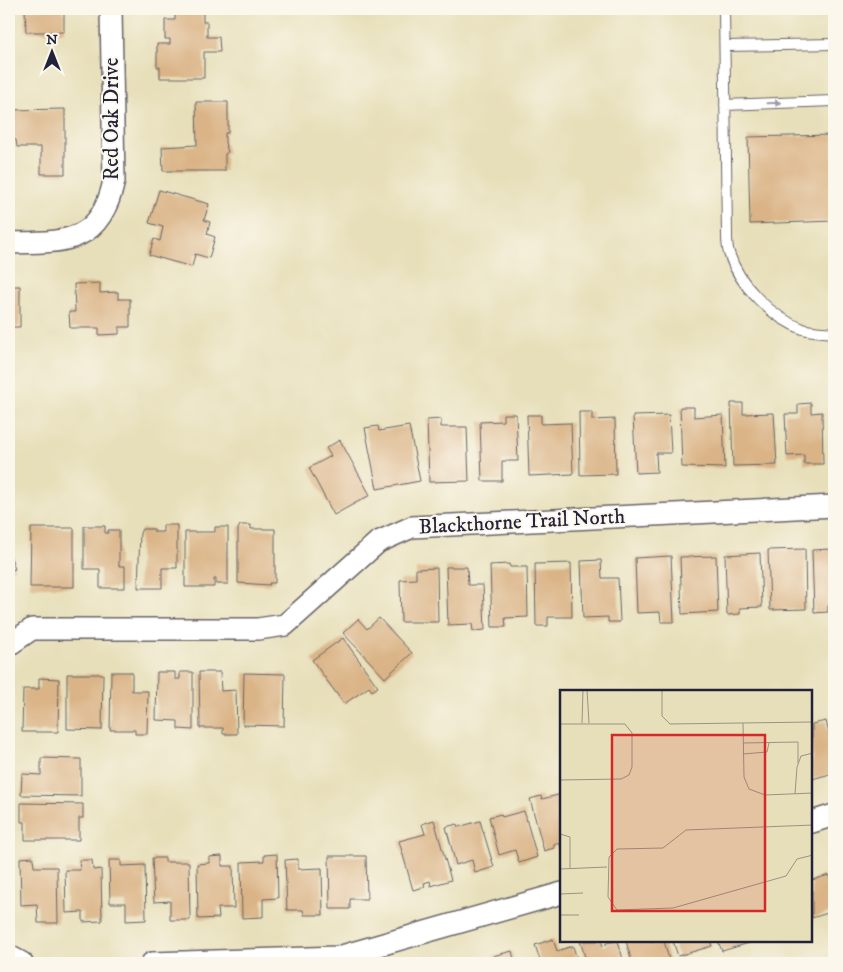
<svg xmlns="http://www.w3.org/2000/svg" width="843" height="972" viewBox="0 0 843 972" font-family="'IM FELL DW Pica',serif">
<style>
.building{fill:#dab486}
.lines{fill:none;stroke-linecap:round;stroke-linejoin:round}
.lane-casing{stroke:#676467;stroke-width:12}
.street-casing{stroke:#676467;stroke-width:24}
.lane{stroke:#fff;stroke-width:10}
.street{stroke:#fff;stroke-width:21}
.oneway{fill:#9c9ca7}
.labels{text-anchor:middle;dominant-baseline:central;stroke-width:4;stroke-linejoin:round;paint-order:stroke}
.street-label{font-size:21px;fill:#22223b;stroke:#fbf7ec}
.inset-road{fill:none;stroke:#989387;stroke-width:1}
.view{fill:#d62828;fill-opacity:0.15;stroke:#d62828;stroke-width:2.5}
.inset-edge{fill:none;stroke:#22223b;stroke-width:2.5}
</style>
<rect width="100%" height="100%" fill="#fbf7ec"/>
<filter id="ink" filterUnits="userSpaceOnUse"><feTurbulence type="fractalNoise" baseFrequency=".02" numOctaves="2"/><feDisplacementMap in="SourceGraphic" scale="10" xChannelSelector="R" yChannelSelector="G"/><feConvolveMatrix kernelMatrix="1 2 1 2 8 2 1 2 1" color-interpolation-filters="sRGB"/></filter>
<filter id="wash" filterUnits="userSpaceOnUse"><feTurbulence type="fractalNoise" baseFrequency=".0096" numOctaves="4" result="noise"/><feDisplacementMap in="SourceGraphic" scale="20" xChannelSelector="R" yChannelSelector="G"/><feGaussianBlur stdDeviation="1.12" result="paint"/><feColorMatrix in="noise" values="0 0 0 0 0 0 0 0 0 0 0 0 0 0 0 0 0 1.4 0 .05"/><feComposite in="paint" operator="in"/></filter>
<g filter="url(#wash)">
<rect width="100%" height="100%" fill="#e7dfb9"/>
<g id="blocks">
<path class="building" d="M25 9H64V32H26Z
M175 12H203V22H207V37H219L220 52H204V78H160V67H157V44H170V39H165V20H175Z
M196 102H228V133H225V143L228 152 225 154V171H163L162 147 197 145Z
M65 109V174H41V147H17L16 140H9V110Z
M834 135V221L750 224 748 137Z
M159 190 209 204 204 220 210 222 207 234 215 237 209 258 195 254 192 267 149 255 154 239 160 241 163 227 149 223Z
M100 283V293L118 292V299H130V327H119V334L99 335V328H70L69 312H75L74 284Z
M9 286H20V327H9Z
M731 403H743V414L774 413 777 465 733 466Z
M811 403V413L822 412 823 464H804V455L787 456 785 414H798V404Z
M680 407H694V417L723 415 725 468 682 467Z
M579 412H592V420L615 419 616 474 580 475Z
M503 414H516L518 461H502V481H482L480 422 503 421Z
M527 415H541V424L571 423 573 474 529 476Z
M669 415 671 453H656L657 472 636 473 633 416Z
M441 419V427H467L469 481 429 482 427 420Z
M378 426 379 431 409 426 420 481 377 489 365 428Z
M340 440 370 495 334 515 309 468 331 456 326 448Z
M163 525H177V568H162V588H138L140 533 142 529H154V532H163Z
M240 525H251V529H275V583H269L270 585 238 583V529Z
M84 526H105V533H108V530H119V566H125V588H100V569H84Z
M215 527H228V584H216V579H214V587H185V532H215Z
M31 528H74V587H30Z
M805 549 806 609 770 610 768 550Z
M831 549V552H834V606H828V612L814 613 812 550Z
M9 552 15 569 9 571Z
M760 553 762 607 740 608V614L727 615 725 555Z
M671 556 674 622H661L660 612 637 613 635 558Z
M716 556 718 612 682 614 680 557Z
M601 560 602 578H618L620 622H608V617L583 618 581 561Z
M571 563 572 617H548V626H536L535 564Z
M509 564 510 567H527L528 617 505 618 506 627H492L490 565Z
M446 567H467L468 585H483L485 630 473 631 472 624 448 625Z
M437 568 438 622H401L400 580 416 579V569Z
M379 618 412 653 385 678 343 633 358 619 367 629Z
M343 638 378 687 372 691 369 687 344 704 312 660Z
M111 672H132V691H148L147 734H135V730H110Z
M157 672H175V679H180V672H193V730L178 729V721L156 720Z
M199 672H220L221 691 236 690 237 734H223V728H200Z
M244 673 285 674 284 726 243 725Z
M67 674H103L102 730 67 729Z
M39 678 59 679 58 732H22L23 689H39Z
M826 721 834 754V773L812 779V724Z
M41 758 81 759V796L21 795 22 774 41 775Z
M562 794V850L559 843 554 845V848L544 851 530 799 541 796 542 799Z
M21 803 83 804V818H79V840H25V822H21Z
M524 811 537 857 519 863 515 850 499 855 489 817 501 814 502 817Z
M434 820 451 880 431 886 430 881 424 883 425 887 413 890 399 841 425 834 422 824Z
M480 821 494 867 475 873 472 860 456 865 446 827 457 824 458 827Z
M277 854 278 898 263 899V917L242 918 241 862 264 861V855Z
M222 856V866H233L234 908H218L219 918 198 919 197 864 209 863V857Z
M329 856H366L367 899H350V909H330Z
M33 857 34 867H57L58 923H38L37 904 21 905 20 858Z
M152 858H165V862H189L190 920H170V901L154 902Z
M298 859V869L322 868 323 915H304L303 910H287L285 860Z
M79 860H92L93 870 101 869 102 921 83 922V912L66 913 65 870H80Z
M109 860H121V866L145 865 146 920 126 921V903H110Z
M829 875 834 893V911L812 918V880Z
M553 939 557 951 573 946 578 963H541L535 945Z
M580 941H601L603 946 606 945V943L618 941 624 963H587Z
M626 941H664L670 963H632Z
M673 941H710L712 946 678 956Z
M718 941H756L722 951Z
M512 951 515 963H495L493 956Z"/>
</g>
</g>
<g filter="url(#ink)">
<use href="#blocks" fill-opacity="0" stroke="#676467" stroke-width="1"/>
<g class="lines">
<defs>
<path id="lane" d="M724 9 727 234C727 240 727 247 729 253 739 285 772 318 803 329 813 332 825 332 834 333
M725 46 834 44
M725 105 834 101"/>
<path id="street" d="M9 243C64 242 100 245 114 181L111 9
M9 645 32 629H258L285 625 378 542 412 527 834 506
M812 822 834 815
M9 956 22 963
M152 963 338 957 562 893"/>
</defs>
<use href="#lane" class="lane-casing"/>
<use href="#street" class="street-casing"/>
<use href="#lane" class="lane"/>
<use href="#street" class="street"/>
</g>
<defs><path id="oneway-solid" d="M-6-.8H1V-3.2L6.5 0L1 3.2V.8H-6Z" transform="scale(1.25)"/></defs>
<use class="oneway" href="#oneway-solid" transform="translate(774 103) rotate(-2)"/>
</g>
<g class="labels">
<g class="street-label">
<text transform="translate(112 119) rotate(-90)">Red Oak Drive</text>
<text transform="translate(522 522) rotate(-3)">Blackthorne Trail North</text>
</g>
</g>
<g transform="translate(560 690)">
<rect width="252" height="252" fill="#e7dfb9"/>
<path class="inset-road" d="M27 0 29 33M102 0V26L110 34 253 32M22 33 23 0M183 33 184 87 189 99 205 105 253 103M0 34H65L72 43V77L69 85 61 89 0 90M183 53 238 52V73M183 64 207 62 209 53M235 104 237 77 241 66 253 63M253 135 126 140 103 158 57 159 49 167 48 207 57 220 113 218 226 186 237 169 253 165M0 144 10 147V178M0 179 47 177M0 204 23 203M0 225H19"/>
<path class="view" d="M52 45H205V221H52Z"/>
<rect width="252" height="252" class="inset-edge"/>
</g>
<rect width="843" height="972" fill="none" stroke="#fbf7ec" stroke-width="30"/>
<g transform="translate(52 52)" stroke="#fbf7ec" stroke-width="4" paint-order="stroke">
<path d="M0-4L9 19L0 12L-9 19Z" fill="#22223b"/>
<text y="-8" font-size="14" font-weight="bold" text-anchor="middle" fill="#22223b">N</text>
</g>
</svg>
